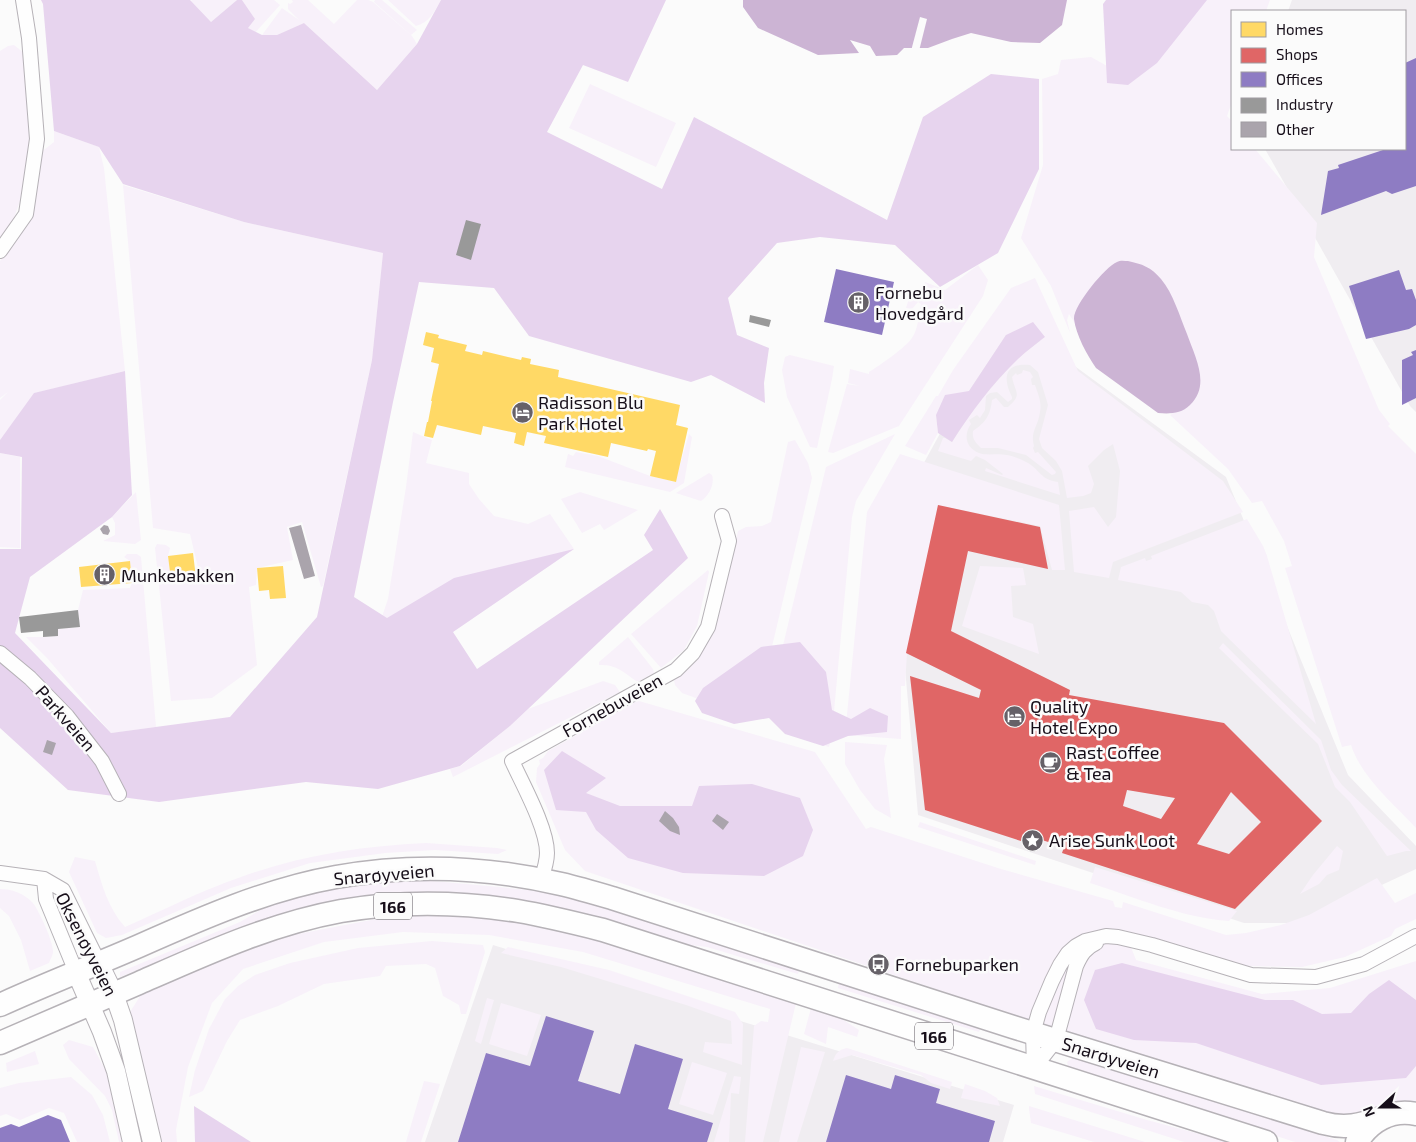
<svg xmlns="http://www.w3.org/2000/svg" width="1416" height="1142" viewBox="0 0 1416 1142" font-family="'Exo 2',sans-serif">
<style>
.built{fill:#f0edf1}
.green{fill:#f8f1fa}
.forest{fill:#e7d4ee}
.water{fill:#ccb4d4}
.pier{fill:#fbfbfb}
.homes{fill:#ffd966}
.shops{fill:#e06666;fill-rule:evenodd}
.offices{fill:#8e7cc3}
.industry{fill:#999}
.building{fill:#aaa4ac}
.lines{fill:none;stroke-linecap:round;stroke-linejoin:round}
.minor-casing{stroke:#b6b2b7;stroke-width:16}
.tertiary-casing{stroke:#b6b2b7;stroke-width:20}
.primary-casing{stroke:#b6b2b7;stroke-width:25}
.minor{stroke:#fefefe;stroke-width:14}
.tertiary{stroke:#fefefe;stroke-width:18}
.primary{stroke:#fefefe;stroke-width:22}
.labels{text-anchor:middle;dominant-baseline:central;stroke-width:5;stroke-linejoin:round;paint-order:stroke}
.shield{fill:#fbfbfb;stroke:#5b555d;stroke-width:1}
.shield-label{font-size:16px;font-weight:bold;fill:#160e19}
.poi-label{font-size:18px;fill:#160e19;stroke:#fbfbfb;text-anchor:start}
.street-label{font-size:18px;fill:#160e19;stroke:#fbfbfb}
</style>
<rect width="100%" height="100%" fill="#fbfbfb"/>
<path class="built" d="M1292 0H1416V412L1410 406 1265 149H1405V11H1288Z
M1005 315 1226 477 1348 775 1416 846V869L1300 923H1244L918 815 892 521Z
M493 945 1014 1105 1003 1142H425Z"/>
<path class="green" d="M192 0H237L211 22 190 2Z
M242 0H274L280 5 254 34 247 27 255 19Z
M292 0H308L334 24 357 0H368L373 2 412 36 417 44 377 90 304 23 277 35H262L282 8 299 20 288 9V3L290 4 293 2Z
M375 0H382L417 30 411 35 374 2Z
M388 0H441C434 12 430 22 416 26Z
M1199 0H1270L1266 11H1232V102L1227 116 1232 121V149H1255L1317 223 1314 257 1379 410 1390 424 1388 426 1416 454V828C1393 803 1362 778 1351 745L1342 747 1285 568 1292 566 1284 541 1262 501 1252 503 1228 469 1170 415 1172 414 1096 356 1069 314 1067 320 1070 333 1051 286 1021 238 1043 165 1042 79 1058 74 1061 60 1091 57 1125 76Z
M14 45 24 53 31 130 28 179 11 226 0 244V51L8 46Z
M590 84 676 123 656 167 569 128Z
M54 131 99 147 104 168 125 371 35 393 0 440V400L8 392 0 398V261L11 246 40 153 54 142Z
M123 185 244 222 383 253 372 360 323 586 321 587 302 522 287 527 293 560 257 568 256 585 249 587 257 665 212 698 171 701 155 548 157 544 166 545 170 548 168 556 171 580 200 576 190 534 153 528Z
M978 265 988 280 983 296 899 426 833 453 828 452 847 384 860 386 848 383 850 369 869 374V372C880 365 905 348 912 338 918 329 919 315 921 304L918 302 912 309 906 308 910 295H913L915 291 924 290 925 282 945 290Z
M1035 278 1078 371 1223 481 1243 512 1113 562 1109 578 1074 572 1069 511 1094 507 1108 527 1116 517 1120 471 1113 444 1104 450 1088 466 1094 484 1091 493 1083 496 1067 498 1062 471 1056 461 1042 448 1039 439 1048 405 1038 372 1030 365C1005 362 1002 378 1012 397V399L1008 402 997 392 990 393 986 396 985 410 980 418 977 415 969 420 971 424C963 435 966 448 979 453 987 456 998 453 1007 455 1013 456 1020 459 1026 462 1040 469 1040 480 1058 482L1060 495 985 471 986 468 1002 475 1003 474 985 460 976 456 971 461 938 451 943 438H945L952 442 977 404 998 380 1018 358 1045 337 1006 335 969 391 936 415 938 433 926 455 905 446 936 396H938L953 370 1011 288Z
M790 355 834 366 832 379 817 448 810 447 787 397 782 370 785 357Z
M1023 370 1030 372 1033 377 1031 379 1032 385H1035C1038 394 1042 402 1040 412 1038 427 1030 431 1034 446L1033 448 1035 453 1038 452 1056 472 1055 474 1052 475 1026 455 998 448H981C975 442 972 439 973 431 986 422 990 416 992 400L996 398 1004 407H1008C1023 394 1015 393 1012 377L1016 373 1017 375 1022 373Z
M413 432 432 440 426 463 469 473V484L479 499 494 516 528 524 550 514 574 549 453 632 363 673 388 599 406 487Z
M689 434 692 437 684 483 670 492 565 467 568 454 573 456 576 452 598 456 650 476 675 482Z
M895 434 856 501 852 517 832 733 829 747 784 732 771 695 826 467Z
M795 440 808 463 812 478 761 693 715 705 682 693 675 685 674 680 697 659 715 626 738 531 746 527 762 526 771 522 788 442Z
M0 453 20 457V548L0 547Z
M900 454 1059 505 1065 570H1052L1040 526 938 505 907 653 905 686H901V739L845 735 867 512Z
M709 473 712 475C715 484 709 496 701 501L676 493Z
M136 492 141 540 135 544 103 541 115 535V523L112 517Z
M580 492 638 510 604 530 600 524 582 533 561 499Z
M1247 519 1263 546 1267 556 1316 724 1221 631 1214 611 1208 605 1192 602 1181 592 1118 580 1121 567 1145 558 1146 561 1152 559 1151 556Z
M127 554H137L141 557 156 727 111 733 47 658 26 637H43L58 636V629L80 627 78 610 83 590 130 588 132 583 130 561 124 557Z
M980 566 1023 568 1026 585 1011 586 1013 617 1033 624 1039 654 962 626Z
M708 570 709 572 697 626 684 650 661 668 631 634Z
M628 637 653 669 654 673 639 681H636C624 672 615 664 599 665V662Z
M1223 643 1321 740 1331 770 1342 785 1411 851H1406L1387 856 1350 802 1335 787 1318 744 1219 648Z
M603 681 615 685 620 692 453 777 450 769 461 766 510 726 528 709Z
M637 701H639L815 752 866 829 871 827 1001 869 1113 901 1115 907 1122 908 1123 902 1226 935 1246 933 1281 925 1309 915 1377 878 1395 903 1416 893V919L1395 929 1391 936 1345 957 1302 967 1246 966 1188 951 1124 930 1136 960 1262 994 1330 988 1416 961V1102L1404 1101 1386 1103 1358 1116 1340 1119 1069 1034 585 871 565 850 536 782 537 768 540 764 539 760 543 758 548 751Z
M845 742 887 745 884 759 891 818 875 809 860 790 845 764Z
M920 822 1036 861 1035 865 918 827Z
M426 843 497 848 507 850 498 854 435 850 385 853 310 863 231 888 122 935 106 938 97 933 69 872 75 857 95 861C102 885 108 908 125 927 164 910 202 890 241 877 302 855 362 846 426 843Z
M1337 846 1343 851 1339 870 1327 875 1319 884 1300 894 1313 875Z
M1095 867 1237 911 1229 921C1182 918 1135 897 1090 883Z
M411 879 542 891 638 916 799 970 798 974 707 947 665 942 480 896 230 934 120 977V972L240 922 274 902 350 884Z
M0 889C12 889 23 893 32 902 38 908 54 943 53 952 53 955 50 960 49 963L30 971 21 940 9 916 0 908Z
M449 914 514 922 611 943 796 1003 763 1142H745L754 1026 761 1021 768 1022 770 1009 583 952 489 935 403 932 324 942 243 969 212 1003 188 1067 176 1130 177 1142H158L130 1012 144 990 282 937 392 916Z
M432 941 483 945 485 952 466 1014H461L459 1005 443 996 435 968 426 964 386 966 380 976 324 984 278 1006 240 1020 227 1041 203 1091 189 1097 195 1070 209 1029 225 999 238 986 255 975 290 963 358 948Z
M508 947 609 970 735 1012 743 1024 742 1065 703 1052 705 1042 732 1044 731 1021 686 1005 561 967 501 953Z
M839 981 981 1026 979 1032 838 988Z
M487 998 494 1000 481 1044 475 1041Z
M501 1003 541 1015 527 1056 489 1044Z
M811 1008 836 1015 859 1030 857 1037 828 1027 826 1044 804 1034Z
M69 1040 93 1047 109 1077 114 1102 111 1099 116 1109 123 1142H119L112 1110 105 1096 69 1059 63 1045Z
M801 1047 825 1052 797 1142H779Z
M847 1048 952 1082 950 1089 931 1083 921 1075 852 1055 833 1061C836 1052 839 1050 847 1048Z
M35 1051 39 1064 7 1072 6 1063Z
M1075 1056 1337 1140 1340 1142H1295L1072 1071 1069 1069 1067 1062Z
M692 1062 727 1073 713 1115 679 1104Z
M734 1076 741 1077 739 1094 731 1093 729 1142H714Z
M71 1077 92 1095 103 1115 110 1142H77L64 1113 49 1108 20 1120 6 1114 0 1116V1088L19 1083Z
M424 1081 440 1084 421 1142H406Z
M965 1084 985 1091 997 1098 1000 1106 961 1098Z
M1034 1086 1147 1120 1230 1142H1184L1035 1094Z
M1029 1106 1145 1142H1094L1031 1123 1029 1109Z"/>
<path class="forest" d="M41 0H190L211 22 237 0H242L255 19 248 28 262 35H277L304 23 377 90 417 44 441 0H666L628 82 583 65 547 132 662 189 694 117 887 220 923 117 991 74 1039 79V169L998 253 940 287 895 245 820 237 777 243 728 298 737 335 769 348 764 383 765 403 711 375 691 382 529 336 494 288 419 282 393 402 354 597 387 618 454 578 574 549 453 632 477 669 653 550 644 535 660 509 688 558 510 726 460 766 378 789 306 782 159 802 68 790 0 728V549H21L22 457 0 453V440L34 393 125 371 132 495 112 517 30 577 15 633 111 733 230 717 317 617 372 360 383 253 244 222 123 184 99 147 54 131 43 4Z
M1106 0H1207L1157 63 1128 85 1107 83 1103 4Z
M1033 322 1045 337C1036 344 1026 351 1018 359 992 384 971 412 952 442L938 433 936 415 945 395 969 391 1006 335Z
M800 642 826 672 832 710 851 719 870 708 888 716 887 732 848 736 823 746 785 734 769 718 734 724 702 713 695 701 703 688 761 647Z
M562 751 606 778 586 793 620 806H692L699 786 752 784 800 798 813 830 803 856 764 876 683 873 628 858 596 830 586 812 556 810 544 770Z
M1122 963 1265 1000H1293L1322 1014 1351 1013 1369 994 1389 980 1416 1000V1066L1406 1078 1321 1085 1196 1043 1134 1040 1096 1029 1084 1000 1095 970Z
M194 1106 251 1142H195Z"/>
<path class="water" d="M743 0H1067L1062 25 1040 43 1011 42 971 33 952 39 928 48H904L897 55 876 56 870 46 850 40 859 53 818 55 758 28 743 7Z
M1128 261C1142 264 1151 267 1161 279 1173 293 1180 317 1187 334 1195 357 1211 385 1190 405 1181 414 1169 414 1158 413L1096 368C1087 355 1076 335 1074 319 1073 306 1105 267 1117 262 1120 260 1125 261 1128 261Z"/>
<path class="pier" d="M920 17 927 19 919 51H911Z"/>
<path class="homes" d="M426 332 439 335 438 338 467 345 465 351 482 355 483 351 521 360 522 357 531 359 530 364 559 370 558 377 680 405 676 425 688 428 676 482 650 476 656 451 648 449 647 451 611 443 608 457 544 443 546 436 527 432 524 446 514 443 516 433 483 426 481 435 437 425 433 438 424 436 427 422H428L432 401H431L439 364 431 362 434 348 423 345Z
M193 553 196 578 171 580 168 556Z
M130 561 132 583 81 587 79 567Z
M283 566 286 598 270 599 269 590 259 591 257 568Z"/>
<path class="shops" d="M938 505 1040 527 1048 569 968 551 951 631 1070 690 1069 695 1224 723 1322 821 1235 909 1062 853 1064 847 1023 834 1021 841 925 810 910 676 979 698 981 690 906 653ZM1127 790 1175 798 1161 819 1123 806ZM1231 792 1261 822 1229 854 1197 844Z"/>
<path class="offices" d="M1416 58V186L1392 194 1386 191 1321 215 1328 171 1339 168 1338 165 1386 149H1405V63Z
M836 269 894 282 882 335 824 322Z
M1399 270 1406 290 1412 289 1416 300V325L1409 329 1366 339 1349 286Z
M1416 350V398L1402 405V360L1413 355 1411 352Z
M546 1016 594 1031 578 1081 620 1094 635 1044 683 1059 668 1109 713 1123 707 1142H458L486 1053 530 1066Z
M846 1075 891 1089 895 1075 940 1089 936 1103 995 1121 989 1142H826Z
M48 1115 61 1120 70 1142H0V1128L11 1124 19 1127Z"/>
<path class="industry" d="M466 220 481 224 471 260 456 255Z
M750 315 771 320 769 327 749 322Z
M78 610 80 627 58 629V636L43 637V631L21 633 19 617Z"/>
<path class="building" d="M104 525 108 526 110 531 108 535 103 534 100 529Z
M301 525 315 576 304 579 289 528Z
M47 740 56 743 52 755 43 752Z
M665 811 673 818 679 827 680 835 670 831 659 821Z
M717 814 729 822 723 830 712 821Z"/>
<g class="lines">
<defs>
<path id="minor" d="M0 251 26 214 37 139 29 38 23 0
M0 653 30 678 67 716 102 761 119 794
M0 873 44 879 63 890 99 963
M44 879 46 899 76 972
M541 880C544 871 547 862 547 853 547 828 523 785 512 761L676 670 693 653 708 627 729 541 722 516
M1034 1068 1033 1033 1039 1012 1052 981 1060 965 1068 953 1076 946 1085 941 1106 936 1118 937 1152 945 1251 975 1316 977 1364 964 1416 936
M1034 1068 1056 1040 1076 966C1081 955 1085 948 1096 943"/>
<path id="tertiary" d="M99 963 114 994 123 1020 152 1142
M76 972 102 1032 116 1071 132 1142"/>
<path id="primary" d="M0 1005C46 984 93 966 139 946 202 918 268 889 336 877 410 864 488 867 561 884 578 888 595 893 612 898L1013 1027 1323 1123C1345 1129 1360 1125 1381 1118
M0 1043C46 1023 93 1003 139 983 205 954 270 924 341 911 399 901 461 902 518 911 547 916 575 923 603 930L1266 1142
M1357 1142C1370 1121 1391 1109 1416 1114"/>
</defs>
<use href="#minor" class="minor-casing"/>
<use href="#tertiary" class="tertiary-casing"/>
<use href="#primary" class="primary-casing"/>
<use href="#minor" class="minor"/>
<use href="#tertiary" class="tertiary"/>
<use href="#primary" class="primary"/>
</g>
<defs>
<symbol id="building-disc" viewBox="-11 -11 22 22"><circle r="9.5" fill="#666168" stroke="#fbfbfb"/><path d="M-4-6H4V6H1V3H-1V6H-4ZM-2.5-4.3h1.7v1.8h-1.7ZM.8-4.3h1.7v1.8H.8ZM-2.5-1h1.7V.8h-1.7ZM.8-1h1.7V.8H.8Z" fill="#fff"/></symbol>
<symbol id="hotel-disc" viewBox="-11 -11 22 22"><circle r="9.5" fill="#666168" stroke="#fbfbfb"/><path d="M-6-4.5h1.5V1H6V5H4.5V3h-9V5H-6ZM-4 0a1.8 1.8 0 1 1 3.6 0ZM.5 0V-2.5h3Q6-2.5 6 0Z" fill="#fff"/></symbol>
<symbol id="cafe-disc" viewBox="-11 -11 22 22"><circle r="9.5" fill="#666168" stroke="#fbfbfb"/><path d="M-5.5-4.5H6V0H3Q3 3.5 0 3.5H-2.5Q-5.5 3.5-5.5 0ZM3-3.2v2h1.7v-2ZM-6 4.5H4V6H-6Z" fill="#fff"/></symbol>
<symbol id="sight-disc" viewBox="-11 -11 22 22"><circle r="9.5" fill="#666168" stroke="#fbfbfb"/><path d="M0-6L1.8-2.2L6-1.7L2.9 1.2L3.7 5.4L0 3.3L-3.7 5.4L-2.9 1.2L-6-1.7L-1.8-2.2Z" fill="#fff"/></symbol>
<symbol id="bus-disc" viewBox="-11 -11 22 22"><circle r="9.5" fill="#666168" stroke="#fbfbfb"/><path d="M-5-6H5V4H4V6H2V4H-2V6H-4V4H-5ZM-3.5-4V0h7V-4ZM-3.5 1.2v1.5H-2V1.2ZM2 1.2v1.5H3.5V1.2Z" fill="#fff"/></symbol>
</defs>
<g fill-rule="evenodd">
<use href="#building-disc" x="846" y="290" width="25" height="25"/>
<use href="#hotel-disc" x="510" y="400" width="25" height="25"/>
<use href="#building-disc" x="92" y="562" width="25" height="25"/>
<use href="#hotel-disc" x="1002" y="704" width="25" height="25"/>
<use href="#cafe-disc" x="1038" y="750" width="25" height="25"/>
<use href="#sight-disc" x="1020" y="828" width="25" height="25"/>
<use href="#bus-disc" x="866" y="952" width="25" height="25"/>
</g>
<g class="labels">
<g class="shield">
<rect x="374" y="892.5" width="38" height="27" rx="4"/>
<rect x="915" y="1022.5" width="38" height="27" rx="4"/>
</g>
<g class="shield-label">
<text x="393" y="906">166</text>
<text x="934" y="1036">166</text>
</g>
<g class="poi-label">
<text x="875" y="292">Fornebu<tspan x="875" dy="21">Hovedgård</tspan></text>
<text x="538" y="402">Radisson Blu<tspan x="538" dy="21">Park Hotel</tspan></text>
<text x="121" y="575">Munkebakken</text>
<text x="1030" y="706">Quality<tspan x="1030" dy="21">Hotel Expo</tspan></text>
<text x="1066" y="752">Rast Coffee<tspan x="1066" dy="21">&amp; Tea</tspan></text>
<text x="1049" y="840">Arise Sunk Loot</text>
<text x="895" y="964">Fornebuparken</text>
</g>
<g class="street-label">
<text transform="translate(612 705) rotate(-29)">Fornebuveien</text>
<text transform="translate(66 718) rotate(49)">Parkveien</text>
<text transform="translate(384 874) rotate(-5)">Snarøyveien</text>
<text transform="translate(87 944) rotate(63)">Oksenøyveien</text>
<text transform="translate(1111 1057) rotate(17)">Snarøyveien</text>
</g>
</g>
<rect x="1231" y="10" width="175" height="140" fill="#fbfbfb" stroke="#9f9ca1"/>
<rect x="1241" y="22" width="25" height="15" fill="#ffd966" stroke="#9f9ca1"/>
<text x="1276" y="35" font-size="15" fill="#160e19">Homes</text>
<rect x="1241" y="48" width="25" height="15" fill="#e06666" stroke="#9f9ca1"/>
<text x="1276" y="60" font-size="15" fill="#160e19">Shops</text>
<rect x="1241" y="72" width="25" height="15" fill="#8e7cc3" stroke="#9f9ca1"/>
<text x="1276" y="85" font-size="15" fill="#160e19">Offices</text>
<rect x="1241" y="98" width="25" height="15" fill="#999999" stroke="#9f9ca1"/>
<text x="1276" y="110" font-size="15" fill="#160e19">Industry</text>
<rect x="1241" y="122" width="25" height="15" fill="#aaa4ac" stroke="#9f9ca1"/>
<text x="1276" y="135" font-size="15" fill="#160e19">Other</text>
<g transform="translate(1381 1107) rotate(249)" stroke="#fbfbfb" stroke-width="4" paint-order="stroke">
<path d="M0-4L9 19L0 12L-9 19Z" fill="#160e19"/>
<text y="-8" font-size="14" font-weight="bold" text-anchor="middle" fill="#160e19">N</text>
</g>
</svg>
